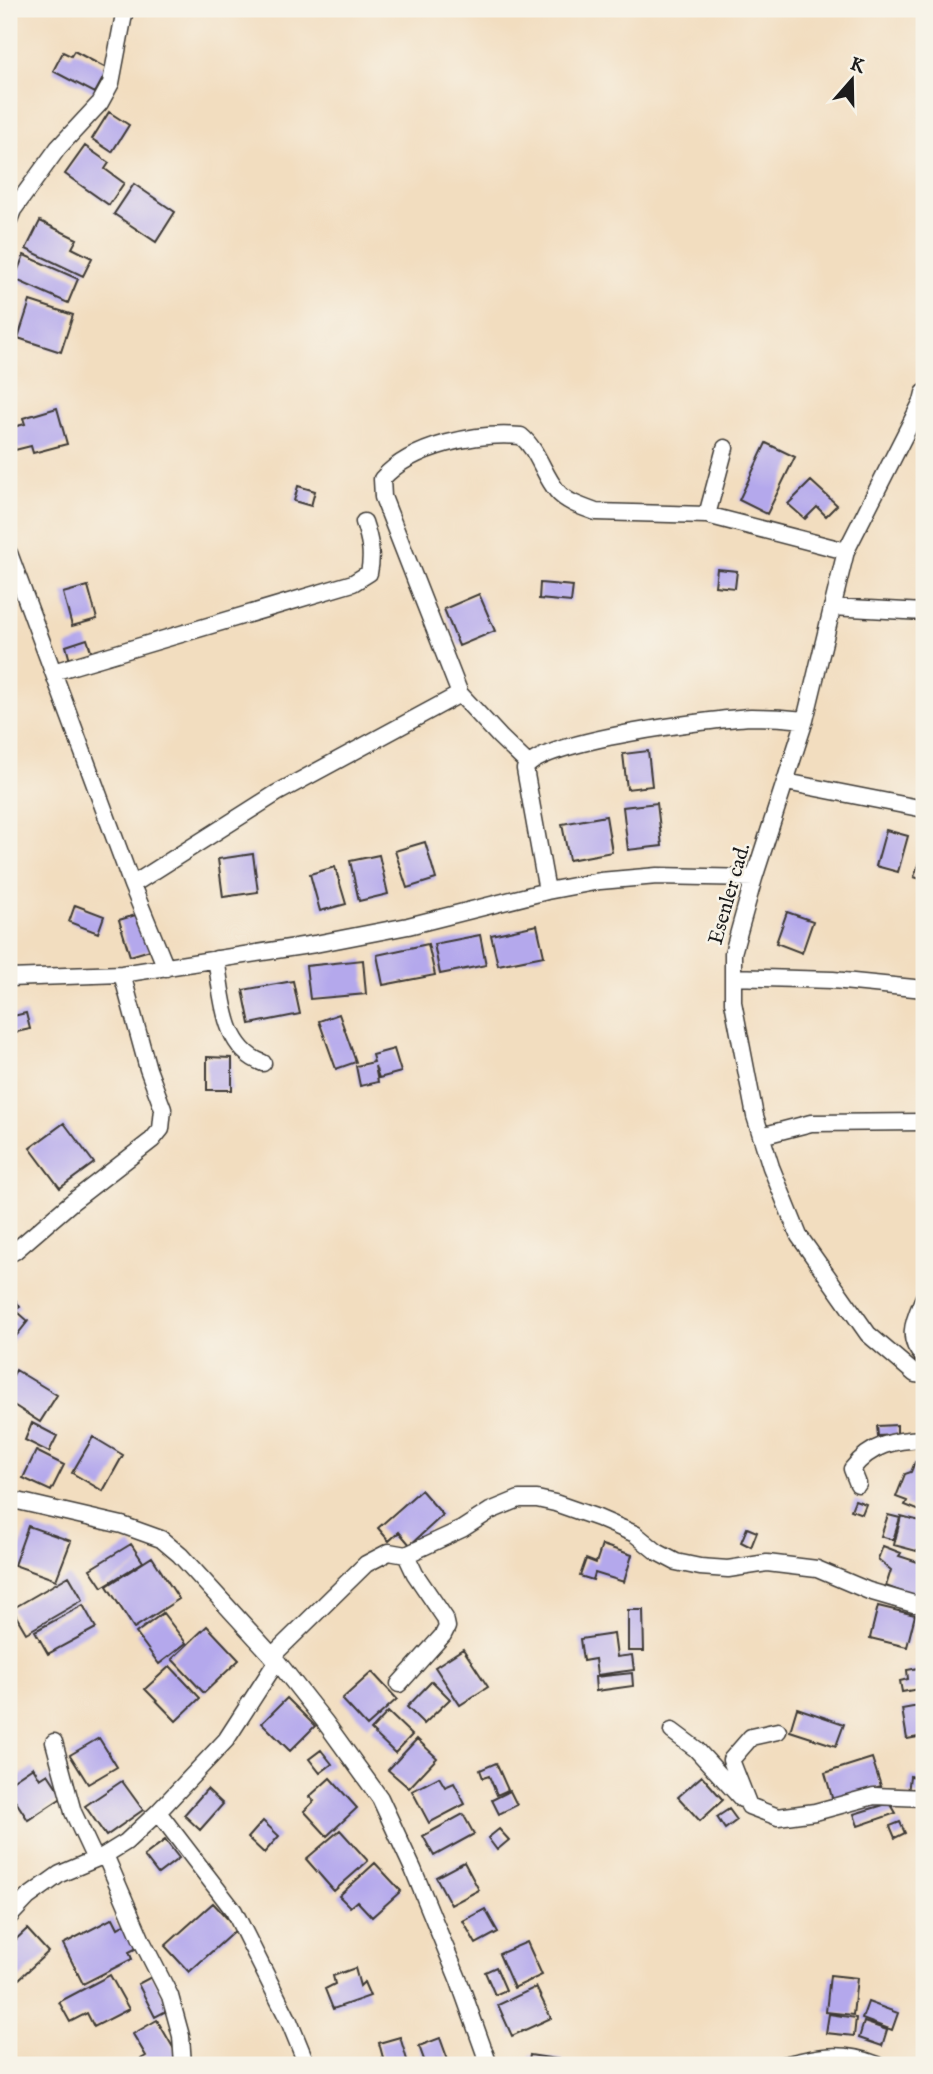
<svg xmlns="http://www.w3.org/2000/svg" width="933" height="2074" viewBox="0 0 933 2074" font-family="'IM FELL English',serif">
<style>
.building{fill:#b4a8ec}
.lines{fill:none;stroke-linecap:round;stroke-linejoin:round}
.minor-casing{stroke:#3c3934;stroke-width:19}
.minor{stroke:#fff;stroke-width:16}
.labels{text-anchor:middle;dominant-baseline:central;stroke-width:5;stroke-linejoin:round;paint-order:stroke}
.street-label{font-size:21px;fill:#1c1c1c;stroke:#f7f3e8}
</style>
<rect width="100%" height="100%" fill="#f7f3e8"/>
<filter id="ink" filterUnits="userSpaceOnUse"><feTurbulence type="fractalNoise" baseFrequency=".0143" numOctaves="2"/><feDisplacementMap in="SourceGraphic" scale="14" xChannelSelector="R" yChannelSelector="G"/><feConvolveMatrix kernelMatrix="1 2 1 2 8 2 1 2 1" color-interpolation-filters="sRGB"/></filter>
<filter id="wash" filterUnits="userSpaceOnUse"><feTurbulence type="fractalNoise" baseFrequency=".00686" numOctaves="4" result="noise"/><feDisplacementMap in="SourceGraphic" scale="28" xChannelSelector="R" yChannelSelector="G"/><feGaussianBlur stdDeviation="1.57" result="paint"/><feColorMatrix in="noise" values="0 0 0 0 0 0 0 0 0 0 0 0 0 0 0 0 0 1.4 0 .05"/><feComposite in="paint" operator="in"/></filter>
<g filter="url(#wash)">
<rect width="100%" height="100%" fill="#f2ddbf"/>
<g id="blocks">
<path class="building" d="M74 51 108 69 95 93 53 71 63 52 71 56Z
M109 112 129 125 112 152 92 139Z
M85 146 109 163 105 169 124 183 109 205 65 174Z
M134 184 175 212 156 242 114 214Z
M40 221 77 239 72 248 92 258 83 276 26 249Z
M24 255 78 279 68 303 14 279Z
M30 301 73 315 61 352 18 338Z
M57 408 67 444 33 453 31 446 15 450 9 428 25 424 23 418Z
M766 443 795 457 767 514 739 500Z
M811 481 837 505 826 516 817 507 805 519 788 504Z
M298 486 315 491 311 506 294 501Z
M717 569 737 571 735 588 715 586Z
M540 583 573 586 571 602 539 599Z
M88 586 97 619 72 626 63 593Z
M479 594 495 631 459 646 444 609Z
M87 639 92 654 70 661 66 646Z
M648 751 652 786 627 789 623 754Z
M657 803 662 846 628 850 623 807Z
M606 816 612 852 569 860 562 824Z
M886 830 908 836 898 872 876 866Z
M425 842 436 879 407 888 395 851Z
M924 847V880L914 877Z
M253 854 258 892 223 897 218 859Z
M379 855 388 894 359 901 350 861Z
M335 867 346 904 320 911 310 874Z
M75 905 104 916 98 933 69 922Z
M787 912 813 921 802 953 776 943Z
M139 914 150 950 130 956 119 920Z
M537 925 544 956 498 965 491 935Z
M480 935 486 965 440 974 434 944Z
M428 944 435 975 383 985 377 955Z
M363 960 366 994 310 999 306 966Z
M293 981 300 1014 250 1024 243 990Z
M26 1013 30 1029 12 1033 9 1017Z
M339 1014 356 1062 336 1069 319 1021Z
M394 1049 401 1072 379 1078 375 1066 378 1082 360 1086 356 1066 374 1062 372 1055Z
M207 1057 232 1058V1090H207Z
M64 1123 94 1163 60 1188 30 1148Z
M9 1290 20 1307 9 1314Z
M19 1313 28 1321 9 1345V1326Z
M16 1370 57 1395 40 1422 9 1402V1382Z
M32 1423 57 1436 49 1452 25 1440Z
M897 1425V1435L878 1436 877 1426Z
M93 1437 123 1455 103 1491 72 1473Z
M36 1451 64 1465 51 1491 23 1478Z
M915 1462 924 1466V1509L922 1505 920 1511 905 1505 907 1501 896 1497 905 1474 911 1472Z
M421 1490 443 1515 410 1545 399 1532 389 1541 378 1528Z
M855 1500 866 1504 862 1514 851 1510Z
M888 1515 900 1518 893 1540 881 1536Z
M901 1516 924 1522V1553L894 1545Z
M28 1526 71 1541 56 1580 14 1565Z
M747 1528 757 1532 751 1547 741 1542Z
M131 1544 143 1562 102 1587 90 1569Z
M602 1545 632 1555 624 1582 595 1573 593 1580 580 1576 586 1559 596 1563Z
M883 1546 901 1553 899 1556 924 1564V1572L915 1597 886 1586 891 1570 878 1559Z
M152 1557 179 1599 134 1628 107 1586Z
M69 1576 83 1600 26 1633 12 1609Z
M83 1605 96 1628 48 1654 35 1631Z
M878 1606 915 1615 907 1647 870 1638Z
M628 1610H643L644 1651H628Z
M163 1613 186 1643 159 1664 136 1633Z
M207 1626 239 1660 204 1693 172 1659Z
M614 1634 617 1657 632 1655 634 1670 597 1675 595 1659 583 1661 580 1639Z
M463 1649 488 1687 460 1705 435 1667Z
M170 1666 200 1698 176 1721 145 1689Z
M924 1667V1688L902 1692 900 1681 908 1679 907 1670Z
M372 1672 397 1699 367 1726 342 1699Z
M632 1673 633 1686 596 1691 595 1677Z
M432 1681 450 1699 424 1724 407 1707Z
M287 1698 315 1726 290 1751 262 1723Z
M924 1705V1736L907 1739 902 1709Z
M797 1708 844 1724 836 1746 790 1731Z
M388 1712 412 1735 395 1753 371 1730Z
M99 1738 117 1767 88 1784 70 1755Z
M417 1739 437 1758 409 1788 388 1770Z
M321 1750 332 1764 320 1773 309 1759Z
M872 1758 881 1786 833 1801 825 1773Z
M496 1763 508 1790 497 1795 489 1776 483 1778 480 1770Z
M33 1767 40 1779 48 1774 63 1797 28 1820 9 1791V1783Z
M702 1776 723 1800 700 1821 678 1797Z
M910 1776 924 1778 922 1796 908 1794Z
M439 1777 445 1787 454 1783 465 1804 429 1823 412 1791Z
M330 1778 357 1808 327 1836 304 1811 314 1801 309 1797Z
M122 1781 143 1810 106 1836 85 1806Z
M207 1789 223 1804 200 1830 184 1815Z
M510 1791 517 1805 499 1814 492 1800Z
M890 1803 896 1813 858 1826 854 1814Z
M729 1809 737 1820 725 1829 717 1817Z
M463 1814 474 1834 434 1856 423 1836Z
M263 1821 279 1836 264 1853 248 1838Z
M900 1822 905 1833 895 1838 890 1826Z
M499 1829 509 1840 497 1850 488 1838Z
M340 1830 368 1861 334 1891 306 1859Z
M165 1840 179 1858 158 1874 144 1856Z
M464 1862 479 1890 451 1905 436 1877Z
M375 1863 401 1891 372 1917 357 1901 350 1907 339 1896Z
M213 1903 237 1929 189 1972 165 1946Z
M485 1909 498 1932 476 1944 463 1921Z
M113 1918 118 1928 130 1921 143 1945 129 1952 132 1959 83 1984 63 1944Z
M27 1929 48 1952 19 1979 9 1969V1946Z
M527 1942 542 1975 514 1988 499 1954Z
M496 1967 506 1990 495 1995 485 1972Z
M355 1968 360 1986 364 1982 370 1996 333 2009 325 1989 335 1984 333 1976Z
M110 1975 129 2009 94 2027 87 2013 70 2022 59 2002Z
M830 1975 857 1978 853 2015 826 2012Z
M153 1976 170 2009 155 2017 138 1984Z
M536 1987 551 2018 512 2036 498 2005Z
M868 2002 898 2013 892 2030 862 2019Z
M829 2014 856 2018 854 2036 826 2033Z
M157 2020 181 2061 173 2065H130L146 2056 133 2034Z
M864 2022 887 2030 882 2046 859 2038Z
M400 2037 408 2063 385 2065 379 2043Z
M440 2038 448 2060 426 2065 419 2046Z
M530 2055 563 2060 562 2065H528Z"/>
</g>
</g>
<g filter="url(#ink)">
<use href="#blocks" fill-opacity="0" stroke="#3c3934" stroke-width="2"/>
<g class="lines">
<defs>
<path id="minor" d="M9 220 13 210 58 148 100 103 111 83 125 9
M924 393 922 401 846 551 805 720 754 878 733 953V1002L755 1116 771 1167 799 1236 868 1334 915 1374 924 1375
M707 515 725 448
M9 553 132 885 166 968
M832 607 924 612
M53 672 353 583 369 573C373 554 370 540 364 522
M528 764 500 737 460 694 383 497 382 479C412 445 478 432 521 436 538 450 543 474 557 491 566 502 582 507 596 512L707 515 846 551
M786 782 924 809
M132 885 277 793 460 694
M547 891 525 769C540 740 715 719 751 717 769 717 787 718 805 720
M216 959C223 996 222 1048 263 1063
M733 977 833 980 924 989
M9 978 122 974 315 944 408 926 547 891 600 881 657 876 754 878
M761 1136 811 1123 924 1122
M9 1254 15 1251 72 1202 152 1140 161 1129 163 1109 148 1069 122 974
M924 1297C915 1319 904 1338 924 1357
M858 1484 852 1469C871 1444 895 1440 924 1439
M9 1499 122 1525 161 1539 180 1555 277 1661 325 1722 380 1798 413 1869 459 1981 489 2065
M272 1656 366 1564 389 1552 406 1555 462 1529 490 1511 519 1499H537L555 1503 598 1518 635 1534 657 1552 676 1562 700 1567 728 1569 767 1563 817 1569 869 1591 914 1604 924 1603
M399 1684 443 1635 447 1627 445 1618 415 1574 406 1555
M672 1731 696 1749 742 1799
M778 1731 751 1737 731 1760 749 1806 778 1817 815 1812 874 1796 924 1798
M54 1742 73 1812 95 1859
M158 1812 234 1911 289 2021 307 2065
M105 1855 142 1941 170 1996 181 2036 183 2065
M9 1917 28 1897 60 1874 105 1855 126 1842 158 1812 226 1740 277 1661
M783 2065C820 2056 842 2051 878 2065"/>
</defs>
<use href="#minor" class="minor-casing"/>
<use href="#minor" class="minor"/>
</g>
</g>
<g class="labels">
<g class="street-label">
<text transform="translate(730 894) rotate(-74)">Esenler cad.</text>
</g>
</g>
<rect width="933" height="2074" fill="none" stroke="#f7f3e8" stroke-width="35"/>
<g transform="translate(852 80) rotate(20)" stroke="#f7f3e8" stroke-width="5" paint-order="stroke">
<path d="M0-5L12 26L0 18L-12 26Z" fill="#1c1c1c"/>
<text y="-10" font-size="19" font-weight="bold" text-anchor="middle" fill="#1c1c1c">K</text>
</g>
</svg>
